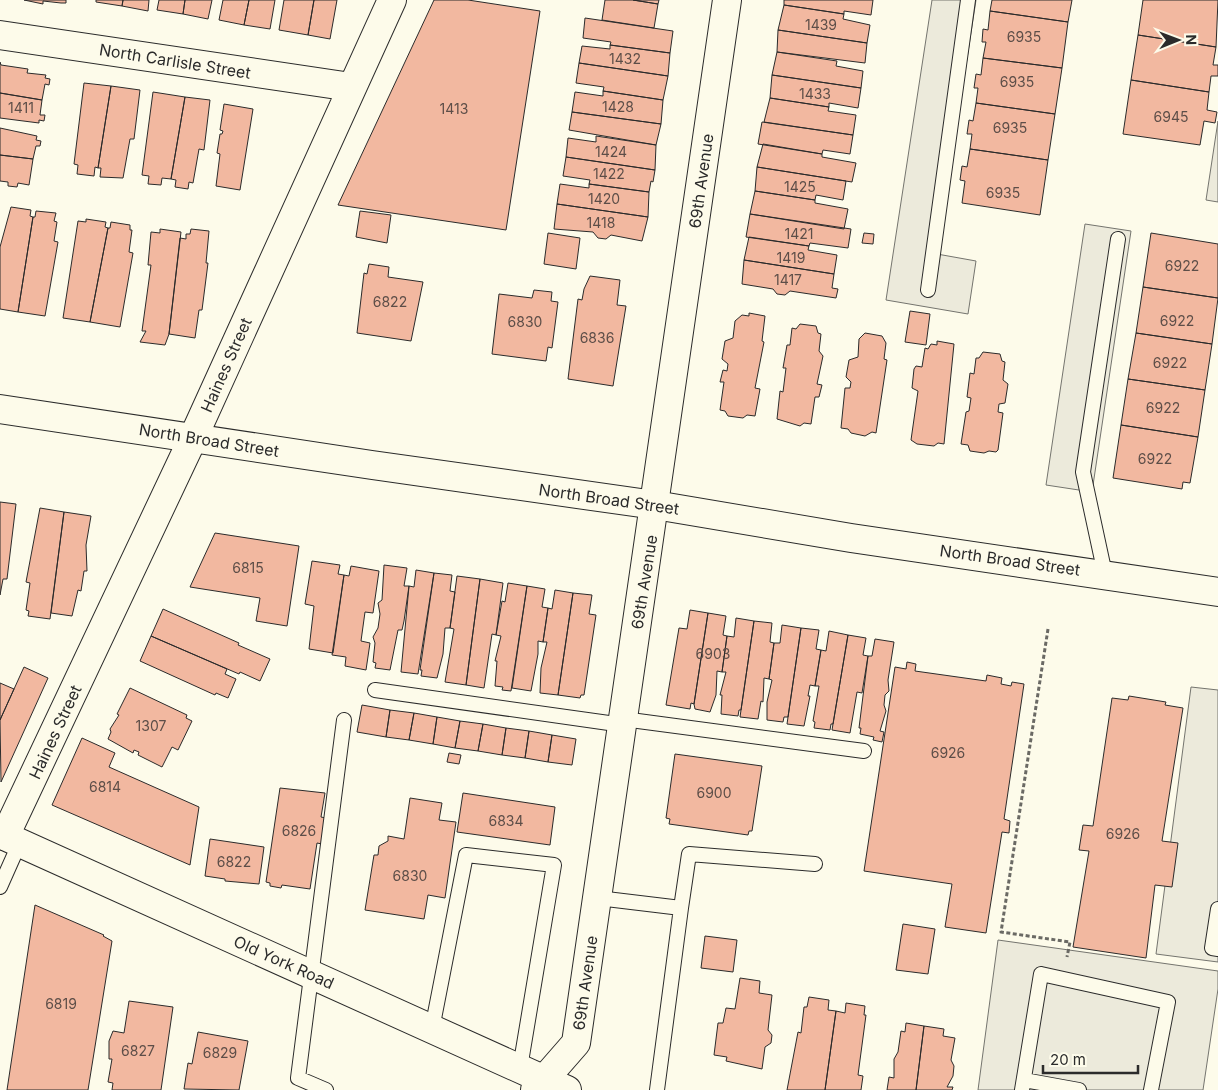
<svg xmlns="http://www.w3.org/2000/svg" width="1218" height="1090" viewBox="0 0 1218 1090" font-family="Inter,sans-serif">
<style>
.parking{fill:#eceadb;stroke:#74746e}
.building{fill:#f2b8a0;stroke:#2b2b2b}
.lines{fill:none;stroke-linecap:round;stroke-linejoin:round}
.lane-casing{stroke:#2b2b2b;stroke-width:16}
.street-casing{stroke:#2b2b2b;stroke-width:30}
.primary-casing{stroke:#2b2b2b;stroke-width:30}
.path{stroke:#6a6964;stroke-width:3;stroke-dasharray:4 2.5;stroke-linecap:butt}
.lane{stroke:#fdfbea;stroke-width:14}
.street{stroke:#fdfbea;stroke-width:28}
.primary{stroke:#fdfbea;stroke-width:28}
.labels{text-anchor:middle;dominant-baseline:central;stroke-width:4;stroke-linejoin:round;paint-order:stroke}
.number-label{font-size:14px;fill:#5d4e48}
.street-label{font-size:16px;fill:#2b2b2b;stroke:#fdfbea}
</style>
<rect width="100%" height="100%" fill="#fdfbea"/>
<path class="parking" d="M932 0H976L937 254 976 261 968 314 886 300Z
M1218 121V202L1206 200Z
M1085 224 1131 231 1092 492 1046 485Z
M1191 687 1218 690V962L1156 954Z
M998 940 1218 971V989L1203 1090H978Z"/>
<path class="building" d="M24 0H66V3H61L43 1V4Z
M96 0H123L122 6 96 2Z
M123 0H149L148 11 122 6Z
M159 0H185L183 14 157 10Z
M185 0H212L208 19 183 14Z
M223 0H249L244 25 219 20Z
M249 0H275L270 29 244 25Z
M284 0H314L308 35 279 30Z
M314 0H337L330 39 308 35Z
M434 0H468L540 11 506 230 338 205Z
M605 0H633L658 4 654 28 602 20Z
M633 0H659L658 4Z
M784 0H873L871 15 844 11V14L784 5Z
M992 0H1072L1068 22 990 11Z
M1143 0H1218L1216 47 1138 35Z
M784 5 844 14 843 19 870 25 867 43 778 30Z
M990 11 1068 22 1062 68 983 58 986 42H982L983 29 988 30Z
M585 18 673 31 670 53 610 45 611 42 583 38Z
M778 30 867 43 865 63 777 52Z
M1138 35 1216 47 1213 65H1218V76H1211L1209 92 1131 80Z
M610 45 670 53 668 76 579 63 582 46 610 49Z
M777 52 837 61 836 66 863 71 861 88 772 75Z
M983 58 1062 68 1055 114 976 103 978 88H974L976 74 981 75Z
M0 62 1 65 28 69 27 73 46 75 45 78 50 79 49 85 45 84 42 100 0 93Z
M579 63 668 76 663 100 603 91 604 87 576 83Z
M772 75 861 88 858 108 829 103V107L770 98Z
M1131 80 1209 92 1207 110 1217 112 1215 123 1204 121 1200 145 1123 134Z
M84 83 111 86 98 168 95 167 94 176 77 174 78 165 74 164Z
M111 86 140 90 134 139H130L123 178 100 177 101 168H98Z
M603 91 663 100 661 124 572 112 575 92 603 96Z
M153 92 185 97 171 179 162 178 161 185 148 184 149 176 142 175Z
M0 93 42 100 40 115H45L44 121 39 120V123L0 118Z
M185 97 210 100 204 150 199 149 193 183 189 182 188 189 175 187 176 180 171 179Z
M770 98 829 107 828 111 856 115 853 135 764 122Z
M976 103 1055 114 1048 160 970 149 972 134H967L969 120 973 121Z
M224 104 253 109 240 190 216 186 220 154 217 153 220 134H222L223 131 220 130Z
M572 112 661 124 656 145 569 130Z
M762 122 853 135 850 154 823 150 822 154 758 144Z
M0 128 37 136 36 140 41 141 40 146H36L33 159 0 155Z
M596 136 656 145 655 170 566 157 568 138 596 142Z
M763 144 822 154V157L856 163 852 182 757 167Z
M970 149 1048 160 1040 215 962 203 965 181 960 180 962 166 967 167Z
M0 155 33 159 29 185 18 183 17 187 8 186V182L0 181Z
M566 157 655 170 653 182 651 181 649 192 589 184 590 180 563 176Z
M757 167 846 181 843 200 816 195 815 200 755 191Z
M560 184 589 188V184L649 192 648 217 557 204Z
M755 191 815 200V203L848 209 844 229 750 214Z
M557 204 648 217 642 241 611 235 606 239 598 238 593 232 554 229Z
M11 207 31 210 30 216 33 217 18 312 0 309V247Z
M36 211 56 213 54 221 57 222 54 241 58 242 45 316 18 312 33 217H35Z
M360 211 391 215 387 243 356 237Z
M750 214 851 229 848 248 810 243 809 246 746 237Z
M86 219 106 222 105 227 108 228 90 322 63 318 78 221 86 222Z
M111 222 130 225V230H132L129 252 133 253 120 327 90 322 108 228H110Z
M160 229 181 232 169 334 165 345 140 342 146 331H142L151 265H148L151 232 160 233Z
M191 229 209 231 206 263H208L202 310H199L195 338 169 334 180 238 186 239V234H190Z
M548 233 580 238 576 269 544 264Z
M864 233 874 234 873 244 862 243Z
M1151 233 1218 244V298L1143 287Z
M749 237 809 246 808 250 837 255 834 274 744 260Z
M744 260 834 274 832 288 838 289 836 298 790 291 785 295 777 294 773 289 742 284Z
M369 264 389 267 388 277 423 282 411 341 357 333 364 273 367 274Z
M590 276 620 280 617 305 626 306 613 386 568 379 578 299 582 300 584 289Z
M1143 287 1218 298 1212 344 1136 333Z
M534 290 552 292 551 301 558 302 552 348 548 347 546 361 492 354 499 294 532 298Z
M910 311 930 314 926 345 905 342Z
M749 313 765 316 762 341 764 342 755 388 760 389 755 416 747 415 743 418 728 416 725 411 720 410 724 382H720L723 370 727 371 728 364 722 359 725 341 733 338 735 321 742 315 749 316Z
M800 324 816 326 818 333 821 334 819 351 823 356 817 384 822 385 819 397H815L811 424 804 423 800 426 777 419 780 391 783 392 786 368H783L787 345H790L792 328 796 329Z
M865 333 882 336 886 343 884 359 887 360 876 433 872 432 865 436 851 433 848 429 841 428 845 388H850L851 382 846 377 849 360 858 357 859 339Z
M1136 333 1212 344 1205 390 1128 379Z
M937 341 954 344 944 444 938 443 934 446 917 444 911 440 918 391 912 388 914 369 916 366 922 367 925 348 928 349 931 344 937 345Z
M983 352 1000 354 1002 361 1005 362 1003 380 1008 384 1005 403 999 404 998 412 1003 413 998 450 996 452 989 451 984 453 970 451 968 445 961 444 966 412 969 411 971 398 967 397 970 373 974 374 976 358H979Z
M1128 379 1205 390 1198 437 1121 425Z
M1121 425 1198 437 1190 483 1183 482 1182 489 1113 478Z
M0 502 16 504 7 579H3L0 595Z
M40 508 64 512 50 619 28 616 29 611 26 610 30 583 26 582Z
M64 512 91 516 86 545 87 571H84L81 591 78 590 72 616 51 613Z
M215 533 299 546 287 626 256 621 260 598 190 587Z
M312 561 340 565 338 574 344 575 333 653 309 649 314 606 305 604Z
M384 565 407 568 404 586H409L404 621 402 630H398L390 670 375 668 376 663 373 662 375 643 373 637 378 628 380 614 378 603 382 600Z
M351 566 379 571 373 613 365 612 361 641 370 643 366 670 345 666 346 657 332 655 344 575 349 576Z
M416 570 434 573 418 674 401 672 409 586 414 587Z
M434 573 452 575 450 591 455 592 450 628H445L443 654 437 678 421 676 422 670H420Z
M457 576 480 579 466 685 445 682 454 629 450 628Z
M480 579 503 583 496 635 492 634 484 688 466 685Z
M508 583 527 586 511 691 502 690 503 687 495 686 497 661H495L501 636 496 635 502 601 505 602Z
M527 586 545 589 542 607 548 608 543 642 538 641V654L531 691 512 688Z
M555 590 573 593 558 695 540 693 541 668 547 642H543L548 608 552 609Z
M573 593 592 595 589 614 596 615 584 695H581L580 698 558 695Z
M163 609 239 643 238 645 270 659 260 681 240 672 239 674 151 636Z
M690 610 708 613 694 704 691 703 690 709 666 705 679 628 687 629Z
M708 613 726 616 723 635 727 636 722 672 717 671 716 695 710 712 695 709 694 704Z
M736 618 754 621 741 710H739L738 716 721 714 722 695H720L726 672H722L727 636 734 637Z
M754 621 772 623 770 642 774 643 769 679 764 678 763 702 761 701 758 719 740 717Z
M782 625 801 628 788 717H784L783 722 767 720V702L772 680 769 679 774 643H780Z
M801 628 819 630 816 649 821 650 815 686 810 685 808 696H810L804 726 787 724Z
M829 631 848 635 833 724H831L830 730 814 728 815 722 813 721 819 686H815L821 650 826 651Z
M848 635 866 638 863 655 868 656 862 693 857 692 850 733 832 730Z
M151 636 227 669 225 674 236 679 228 698 216 693 215 695 140 661Z
M875 639 894 642 888 680 889 691 885 695 884 705 886 711 880 731 884 732 882 742 873 740 874 737 860 734 861 728H859L868 656H872Z
M907 662 916 664 915 671 986 681 987 675 1002 678 1001 684 1011 686 1012 682 1024 684 1004 819 1010 821 1009 833 1002 832 986 933 945 927 952 884 864 871 895 667 906 669Z
M24 667 48 678 1 782 0 720Z
M0 683 14 689 0 720Z
M130 688 187 715 186 718 192 721 178 750 172 747 162 767 138 755 139 752 134 750 133 753 108 739 111 732 110 729 119 715 117 714Z
M1129 696 1166 702 1165 705 1183 708 1162 841 1178 843 1172 887 1155 885 1146 958 1073 947 1089 851 1079 850 1083 825 1093 826 1112 698 1128 700Z
M362 705 390 710 386 737 357 732Z
M390 710 414 713 409 740 386 737Z
M414 713 437 717 433 744 409 740Z
M437 717 460 721 455 748 433 744Z
M460 721 483 724 478 751 455 748Z
M483 724 506 728 502 755 478 751Z
M506 728 529 731 525 758 502 755Z
M529 731 552 735 548 762 525 758Z
M552 735 576 739 572 765 548 762Z
M82 738 115 753 109 767 199 807 190 865 52 805Z
M449 753 461 755 459 764 447 762Z
M675 754 762 766 752 831H749L748 835 669 824 670 819 666 818Z
M280 788 325 793 321 817 326 818 322 844 317 843 310 889 282 885 281 888 270 886V883L266 882Z
M463 793 555 807 550 845 457 832Z
M410 798 442 803 439 820 456 822 445 898 428 895 424 919 365 910 374 855H378L379 846 388 841V836L404 839Z
M210 839 264 847 259 884 225 881V879L205 876Z
M35 905 104 935 103 936 112 941 88 1090H7Z
M903 924 935 929 928 974 896 970Z
M705 936 737 940 733 972 701 968Z
M740 978 760 981 759 993 772 995 768 1030 772 1035 771 1043 765 1047 762 1069 726 1061 727 1057 714 1055 718 1023H723L726 1008 735 1009Z
M809 997 829 1000 828 1010 836 1011 825 1090H787L798 1032 801 1033 804 1007H807Z
M129 1001 173 1007 161 1090H112L113 1083 108 1082 112 1059H109V1041L113 1031 124 1033Z
M846 1003 865 1006 864 1015H866L858 1075 863 1076 861 1090H825L836 1011 845 1013Z
M906 1023 924 1026 916 1090H887L889 1077 894 1078V1059L898 1052 901 1031 905 1032Z
M924 1026 944 1029 943 1036 955 1038 951 1060 954 1066 953 1076 947 1087H953L952 1090H916Z
M198 1032 248 1041 239 1090 184 1089 188 1063 192 1064Z"/>
<g class="lines">
<defs>
<path id="lane" d="M928 290 968 0
M1105 574 1083 472 1118 239
M375 690 623 725
M623 719 864 751
M0 887 20 842
M598 898 681 908 657 1090
M681 908 689 854 815 864
M1218 909 1212 948 1218 949
M432 1029 466 855 554 865 520 1068
M1024 1080 1079 1090
M326 1090 298 1078 344 720
M1022 1090 1041 974 1168 1002 1151 1090"/>
<path id="street" d="M0 35 351 87
M5 836 193 438 392 0
M535 1090 576 1043 727 0"/>
<path id="primary" d="M0 409 372 465 655 505 851 538 1218 592
M0 834 567 1090"/>
</defs>
<use href="#lane" class="lane-casing"/>
<use href="#street" class="street-casing"/>
<use href="#primary" class="primary-casing"/>
<path class="path" d="M1048 629 1001 932 1070 942 1067 957"/>
<use href="#lane" class="lane"/>
<use href="#street" class="street"/>
<use href="#primary" class="primary"/>
</g>
<g class="labels">
<g class="number-label">
<text x="821" y="24">1439</text>
<text x="1024" y="36">6935</text>
<text x="625" y="58">1432</text>
<text x="1017" y="81">6935</text>
<text x="815" y="93">1433</text>
<text x="618" y="106">1428</text>
<text x="21" y="107">1411</text>
<text x="454" y="108">1413</text>
<text x="1171" y="116">6945</text>
<text x="1010" y="127">6935</text>
<text x="611" y="151">1424</text>
<text x="609" y="173">1422</text>
<text x="800" y="186">1425</text>
<text x="1003" y="192">6935</text>
<text x="604" y="198">1420</text>
<text x="601" y="222">1418</text>
<text x="799" y="233">1421</text>
<text x="791" y="257">1419</text>
<text x="1182" y="265">6922</text>
<text x="788" y="279">1417</text>
<text x="390" y="301">6822</text>
<text x="1177" y="320">6922</text>
<text x="525" y="321">6830</text>
<text x="597" y="337">6836</text>
<text x="1170" y="362">6922</text>
<text x="1163" y="407">6922</text>
<text x="1155" y="458">6922</text>
<text x="248" y="567">6815</text>
<text x="713" y="653">6903</text>
<text x="151" y="725">1307</text>
<text x="948" y="752">6926</text>
<text x="105" y="786">6814</text>
<text x="714" y="792">6900</text>
<text x="506" y="820">6834</text>
<text x="299" y="830">6826</text>
<text x="1123" y="833">6926</text>
<text x="234" y="861">6822</text>
<text x="410" y="875">6830</text>
<text x="61" y="1003">6819</text>
<text x="138" y="1050">6827</text>
<text x="220" y="1052">6829</text>
</g>
<g class="street-label">
<text transform="translate(175 61) rotate(9)">North Carlisle Street</text>
<text transform="translate(701 181) rotate(-82)">69th Avenue</text>
<text transform="translate(226 365) rotate(-66)">Haines Street</text>
<text transform="translate(209 440) rotate(9)">North Broad Street</text>
<text transform="translate(609 499) rotate(8)">North Broad Street</text>
<text transform="translate(1010 560) rotate(8)">North Broad Street</text>
<text transform="translate(644 582) rotate(-81)">69th Avenue</text>
<text transform="translate(55 732) rotate(-65)">Haines Street</text>
<text transform="translate(284 962) rotate(24)">Old York Road</text>
<text transform="translate(585 983) rotate(-82)">69th Avenue</text>
</g>
</g>
<g transform="translate(1178 40) rotate(89)" stroke="#fdfbea" stroke-width="4" paint-order="stroke">
<path d="M0-4L9 19L0 12L-9 19Z" fill="#2b2b2b"/>
<text y="-8" font-size="14" font-weight="bold" text-anchor="middle" fill="#2b2b2b">N</text>
</g>
<path d="M1043 1065v8h95v-8" fill="none" stroke="#2b2b2b" stroke-width="2.5"/>
<text x="1050" y="1065" font-size="15" fill="#2b2b2b" stroke="#fdfbea" stroke-width="4" paint-order="stroke">20 m</text>
</svg>
